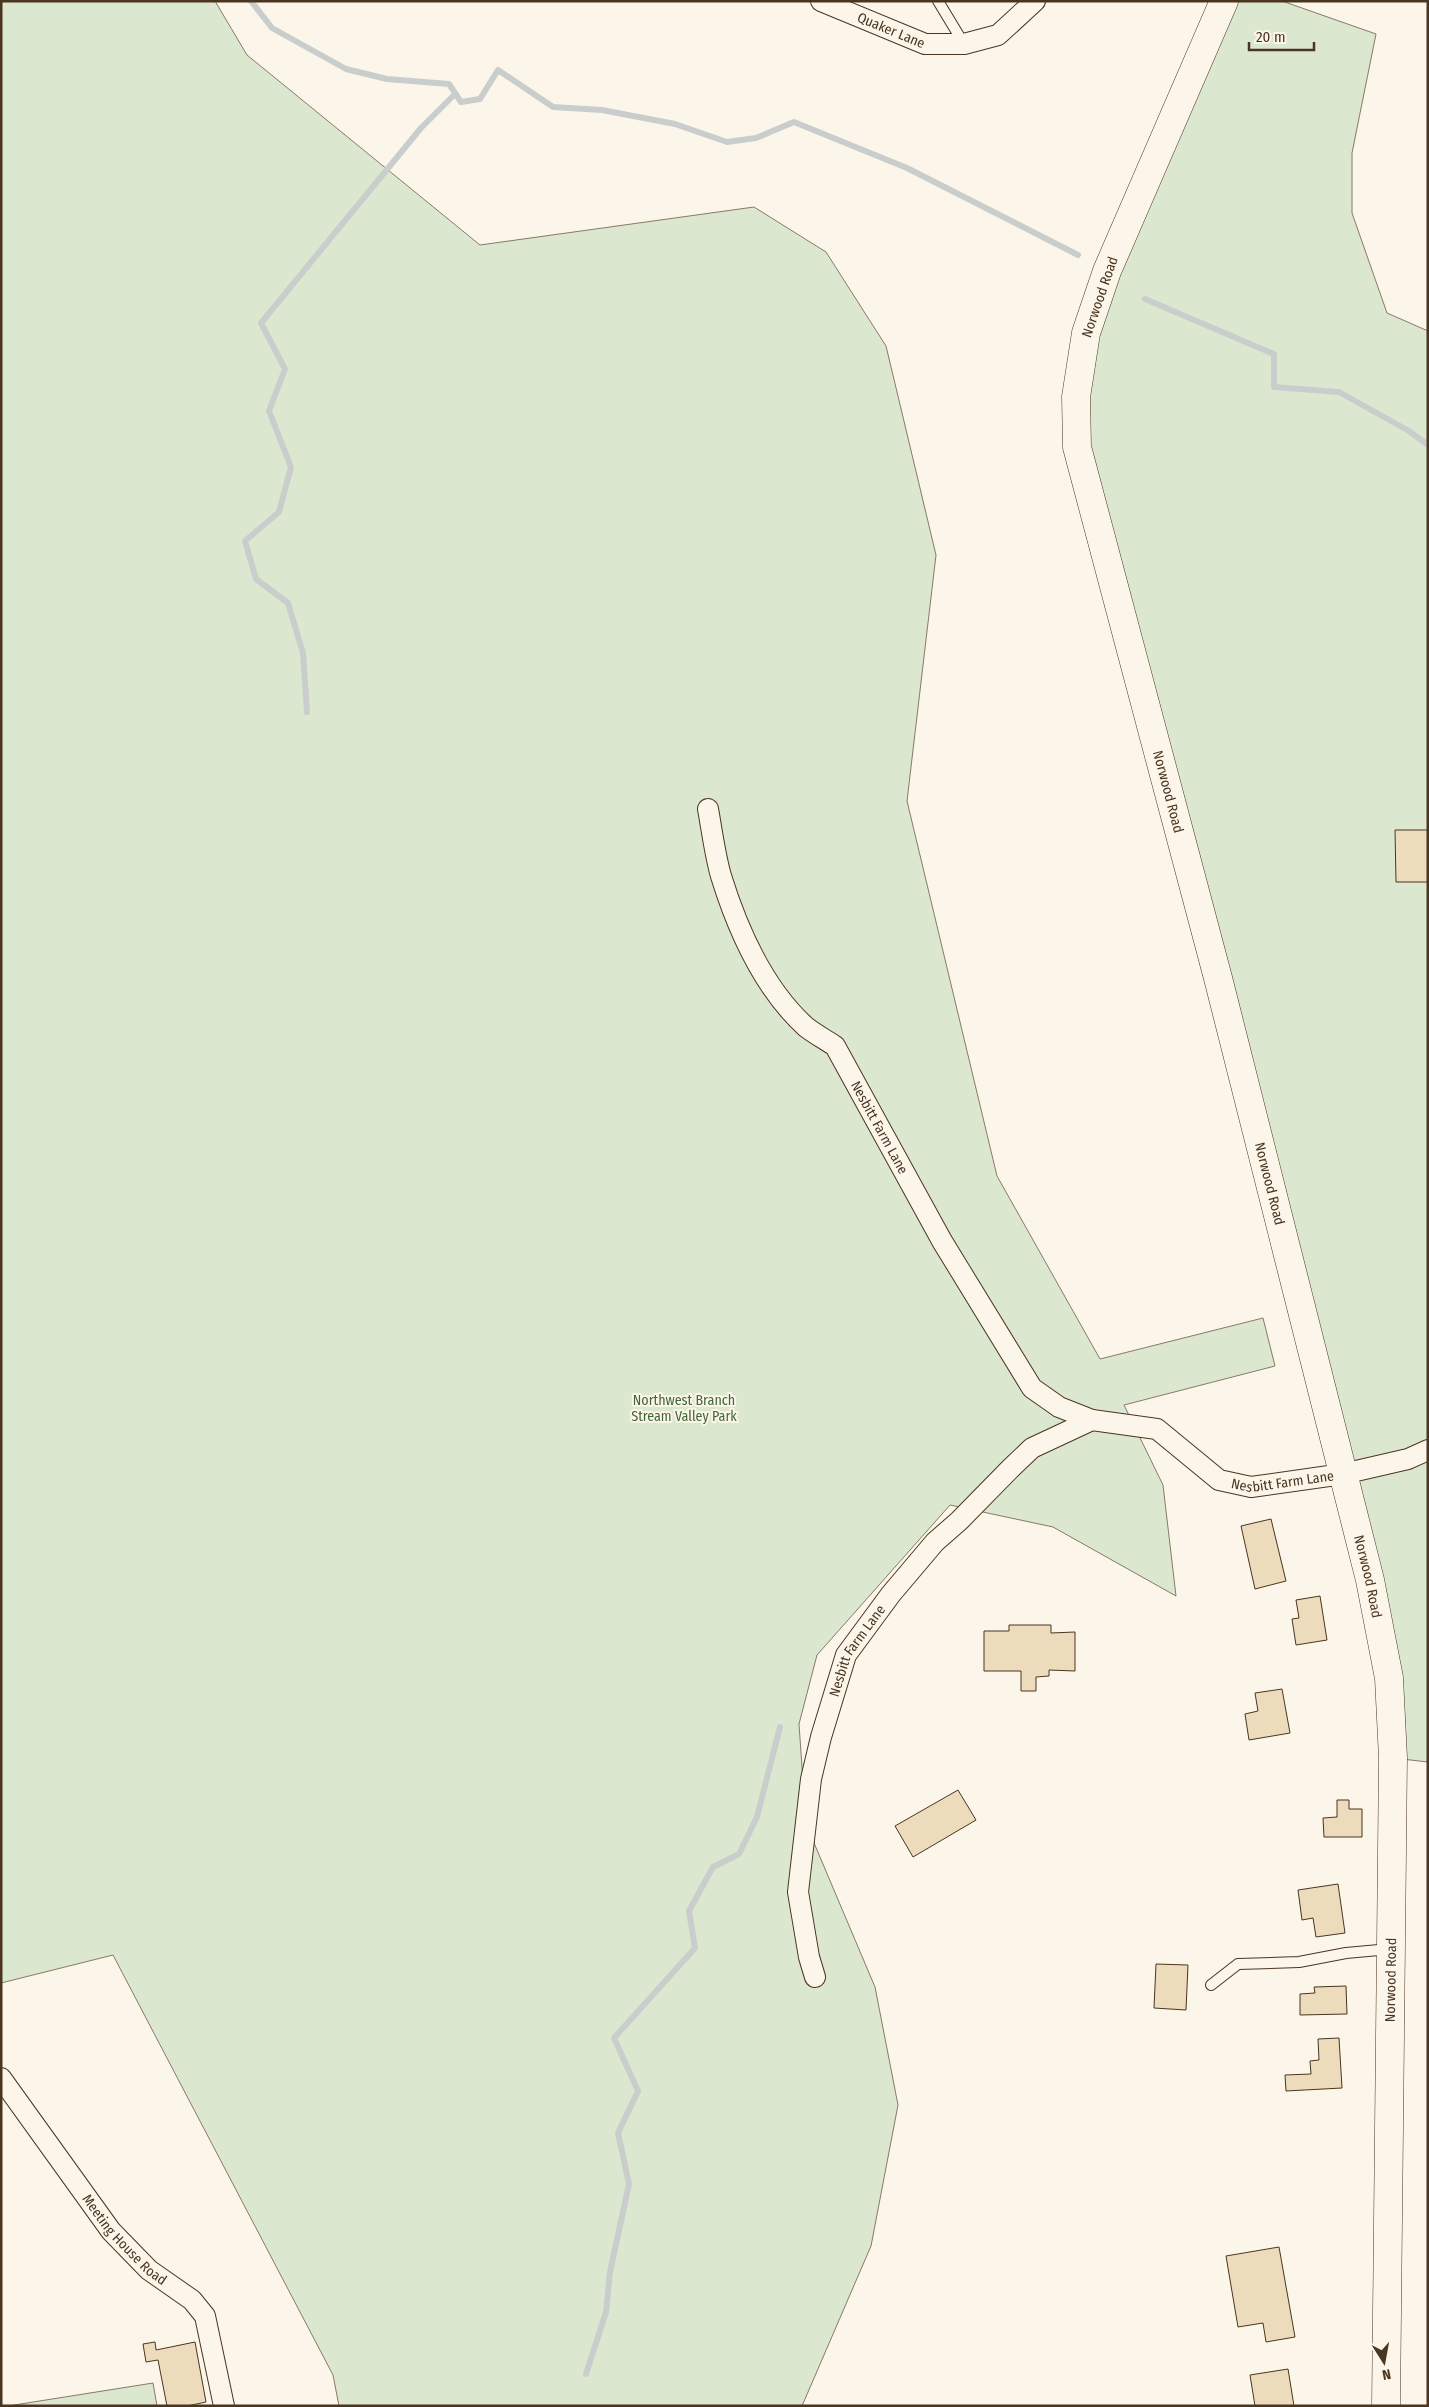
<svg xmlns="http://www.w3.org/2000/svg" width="1429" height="2407" viewBox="0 0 1429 2407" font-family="'Fira Sans Condensed',sans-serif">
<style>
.green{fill:#dce7d0;stroke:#887966}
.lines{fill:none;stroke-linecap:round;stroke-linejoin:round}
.stream{stroke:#c9cecd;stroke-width:6}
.building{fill:#ecdcbc;stroke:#4a3520}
.lane-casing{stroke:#4a3520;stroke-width:12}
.street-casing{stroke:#4a3520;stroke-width:22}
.secondary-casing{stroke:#4a3520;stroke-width:29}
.lane{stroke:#fbf6e9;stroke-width:10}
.street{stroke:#fbf6e9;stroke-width:20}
.secondary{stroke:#fbf6e9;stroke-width:28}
.labels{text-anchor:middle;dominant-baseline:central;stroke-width:4;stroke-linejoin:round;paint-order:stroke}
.street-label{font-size:14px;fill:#4a3520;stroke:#fbf6e9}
.park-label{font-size:14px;fill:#436837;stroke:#fbf6e9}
</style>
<rect width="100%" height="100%" fill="#fbf6e9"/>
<path class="green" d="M1 1H215L247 55 480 245 754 207 826 252 886 346 936 555 907 801 997 1176 1100 1359 1263 1318 1275 1366 1124 1405 1163 1485 1176 1596 1053 1527 950 1505 817 1655 799 1724 806 1824 875 1987 898 2105 871 2246 802 2406H339L333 2375 113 1955 1 1983Z
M1224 1H1282L1376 34 1352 153V213L1387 313 1428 331V1762L1393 1758 1389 1678 1076 397 1162 142Z
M153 2383 157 2406H8Z"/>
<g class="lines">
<path class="stream" d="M251 1 272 28 346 69 387 79 449 84 461 102 480 99 498 70 553 107 602 110 675 124 727 142 756 138 794 122 907 168 1078 255
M1145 299 1274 354V387L1339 392 1409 431 1428 445
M307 712 303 653 288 603 256 579 245 541 279 512 291 467 269 411 285 369 261 323 421 128 455 94
M586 2374 606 2312 610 2272 629 2184 618 2133 638 2091 614 2038 695 1948 689 1911 713 1867 739 1854 757 1817 780 1727"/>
</g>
<path class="building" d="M1395 830H1428V882H1396Z
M1271 1519 1286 1581 1255 1589 1241 1526Z
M1320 1596 1327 1640 1296 1645 1292 1619 1299 1618 1296 1600Z
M1009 1625H1051V1633L1075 1632V1671L1049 1670V1676L1036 1677V1691H1021V1671H984V1631H1009Z
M1282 1689 1290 1733 1249 1740 1245 1714 1258 1711 1255 1693Z
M958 1790 976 1820 913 1857 895 1826Z
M1337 1800H1349V1809H1362V1837H1324L1323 1818 1337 1817Z
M1338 1884 1345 1933 1316 1937 1313 1918 1302 1920 1298 1890Z
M1156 1964 1188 1965 1186 2010 1154 2008Z
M1346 1986 1347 2014 1300 2015V1994L1315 1993 1314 1987Z
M1339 2038 1342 2088 1286 2091 1285 2075 1311 2074 1310 2061 1319 2060 1318 2039Z
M1279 2247 1295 2337 1266 2342 1263 2323 1238 2327 1226 2256Z
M155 2342 156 2350 195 2342 206 2402 187 2406H167L158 2360 146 2362 143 2344Z
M1288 2369 1294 2406H1255L1250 2375Z"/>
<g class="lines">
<defs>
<path id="lane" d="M938 1 964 44
M1211 1985 1238 1964 1299 1962 1346 1953 1390 1949"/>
<g id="street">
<path id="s1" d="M821 1 925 44H964L998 35 1035 1"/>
<path id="s2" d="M708 809C712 831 715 855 721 876 738 931 763 988 806 1027 815 1034 826 1040 835 1046L942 1241 1032 1388 1059 1407 1092 1420 1157 1429 1219 1480 1251 1487 1343 1474 1408 1459 1428 1450"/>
<path id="s3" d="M815 1977 809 1957 798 1892 811 1779 821 1737 846 1655 891 1594 935 1542 959 1521 1011 1468 1032 1448 1092 1420"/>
<path id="s4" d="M1 2078 111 2231 149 2270 192 2300 205 2316 224 2406"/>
</g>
<g id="secondary">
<path id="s5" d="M1224 1 1107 271 1086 333 1076 397 1077 447 1218 978 1370 1580 1389 1678 1393 1758 1386 2406"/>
</g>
</defs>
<use href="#lane" class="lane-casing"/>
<use href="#street" class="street-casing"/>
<use href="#secondary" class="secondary-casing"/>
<use href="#lane" class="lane"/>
<use href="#street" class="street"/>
<use href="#secondary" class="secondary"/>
</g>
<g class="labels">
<g class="street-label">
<text stroke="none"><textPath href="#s1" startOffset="76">Quaker Lane</textPath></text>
<text transform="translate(1100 297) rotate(-71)">Norwood Road</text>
<text stroke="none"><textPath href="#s5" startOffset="831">Norwood Road</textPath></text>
<text stroke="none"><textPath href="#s2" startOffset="371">Nesbitt Farm Lane</textPath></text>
<text stroke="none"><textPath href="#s5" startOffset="1236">Norwood Road</textPath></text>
<text stroke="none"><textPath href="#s2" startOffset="952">Nesbitt Farm Lane</textPath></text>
<text stroke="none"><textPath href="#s5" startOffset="1641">Norwood Road</textPath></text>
<text stroke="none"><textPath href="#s3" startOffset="338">Nesbitt Farm Lane</textPath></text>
<text transform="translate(1391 1980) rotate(-89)">Norwood Road</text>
<text stroke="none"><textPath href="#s4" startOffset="204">Meeting House Road</textPath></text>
</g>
<g class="park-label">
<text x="684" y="1400">Northwest Branch<tspan x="684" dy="16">Stream Valley Park</tspan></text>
</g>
</g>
<rect width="1429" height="2407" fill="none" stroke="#4a3520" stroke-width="5"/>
<g transform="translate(1384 2362) rotate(169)" stroke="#fbf6e9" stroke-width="4" paint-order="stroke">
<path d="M0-4L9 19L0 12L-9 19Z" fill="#4a3520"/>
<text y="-8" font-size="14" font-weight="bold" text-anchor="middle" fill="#4a3520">N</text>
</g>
<path d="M1249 42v8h65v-8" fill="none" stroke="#4a3520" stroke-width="2.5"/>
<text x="1256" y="42" font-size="15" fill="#4a3520" stroke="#fbf6e9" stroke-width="4" paint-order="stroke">20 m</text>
</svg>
